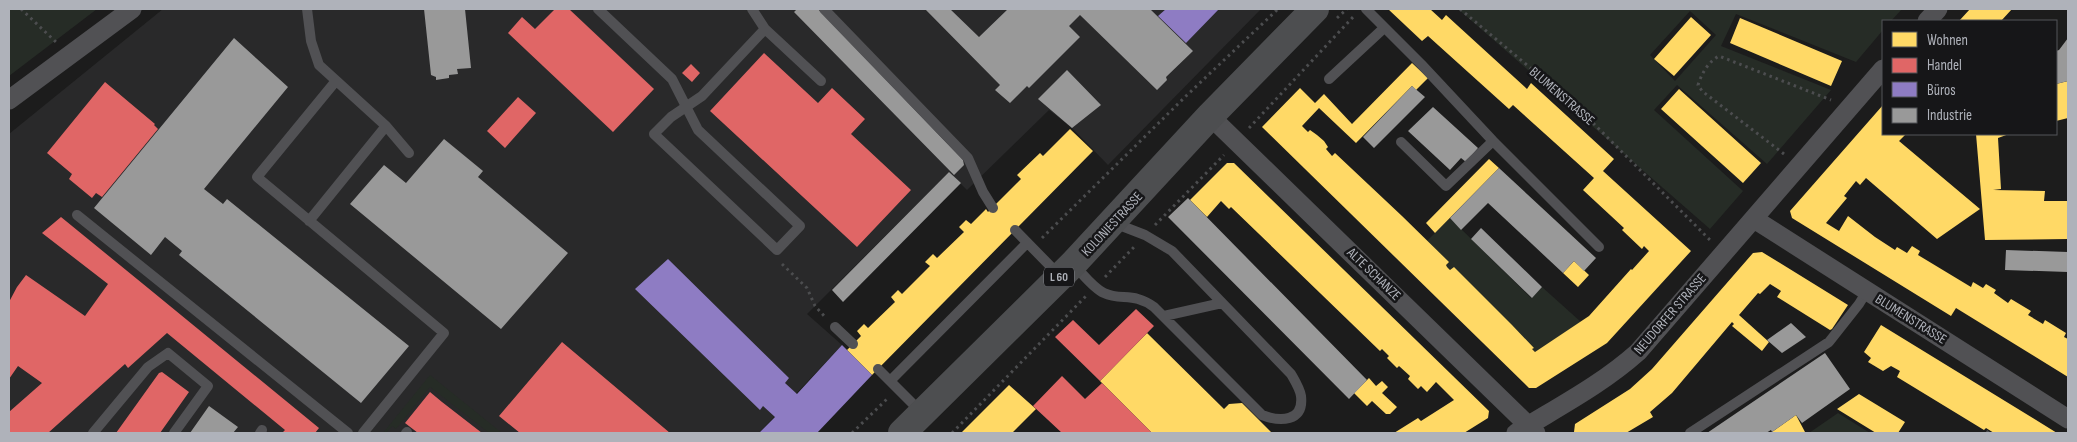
<svg xmlns="http://www.w3.org/2000/svg" width="2077" height="442" viewBox="0 0 2077 442" font-family="'Sofia Sans Condensed',sans-serif">
<style>
.built{fill:#29292a}
.green{fill:#262c26;fill-rule:evenodd}
.homes{fill:#ffd966}
.shops{fill:#e06666}
.offices{fill:#8e7cc3}
.industry{fill:#999}
.lines{fill:none;stroke-linecap:round;stroke-linejoin:round}
.path{stroke:#4c4d4f;stroke-width:3;stroke-dasharray:2.5 4;stroke-linecap:butt}
.lane{stroke:#515154;stroke-width:10}
.street{stroke:#515154;stroke-width:19}
.primary{stroke:#4d4e50;stroke-width:28}
.labels{text-anchor:middle;dominant-baseline:central;stroke-width:5;stroke-linejoin:round;paint-order:stroke}
.shield{fill:#161618;stroke:#818389;stroke-width:1}
.shield-label{font-size:12px;font-weight:bold;fill:#afb2ba}
.street-label{font-size:14px;fill:#afb2ba;stroke:#161618}
</style>
<rect width="100%" height="100%" fill="#1c1c1c"/>
<path class="built" d="M163 9H1261L1108 165 1072 128 1049 110 967 190 949 172 807 314 842 345 759 433H9V134Z"/>
<path class="green" d="M9 9H97L9 76Z
M1458 9H1902L1891 21H1883V30L1856 62 1736 14 1721 46 1831 90 1767 164 1677 85 1654 110 1743 191 1710 229ZM1690 11 1716 35 1675 81 1650 55Z
M1450 218 1531 298 1542 287 1581 322 1535 352 1532 349 1534 348 1454 267 1450 270 1446 265 1448 262 1427 241Z
M430 375 502 433H489L430 387 396 429 392 426 386 433H383Z
M1838 413 1870 433H1809Z"/>
<path class="homes" d="M1388 9H1430L1442 20 1446 15 1527 89 1531 83 1614 159 1603 171 1691 251 1607 343 1536 388H1529L1262 127 1300 88 1315 103 1324 94 1352 124 1412 63 1428 78 1416 90 1412 86 1356 143 1319 108 1302 126 1308 132 1310 130 1317 135 1324 141 1328 147 1326 149 1332 156 1335 153 1402 216 1449 262 1446 265 1447 267 1450 270 1454 267 1512 325 1534 348 1532 349 1535 352 1589 316 1631 269 1632 270 1649 251 1644 246 1642 249 1622 230 1624 228 1583 190 1594 178 1513 105 1509 109 1428 36 1422 41Z
M1970 9H2012L2001 21H1959Z
M1691 17 1711 35 1674 76 1654 59Z
M1740 18 1842 61 1831 86 1730 43Z
M2068 81V118L2056 121V84Z
M1679 89 1761 163 1743 183 1661 109Z
M1883 105V134H1906L1899 141 1980 209 1937 239 1866 178 1860 185 1856 181 1844 196 1847 198 1826 223 1839 231 1848 216 1875 237 1895 250 1897 247 1907 253 1912 246 1920 251 1918 255 1971 287 1973 282 1983 288 1986 284 1996 290 1994 293 2008 303 2011 299 2031 311 2028 315 2043 324 2045 320 2066 333 2064 337 2068 339V377L1956 308 1951 316 1792 218 1790 211Z
M1070 129 1093 151 872 375 847 350 861 336 857 331 864 324 868 328 895 302 891 297 898 290 902 294 930 266 925 262 933 254 937 258 964 232 959 227 966 220 971 224 986 209 988 212 1021 179 1017 175 1040 153 1043 156Z
M1976 134H2009L1998 138 2001 189 1993 190 2045 191 2044 201H2068V239L1985 240Z
M1489 159 1499 168 1435 233 1426 223Z
M1227 163H1234L1489 411 1488 418 1464 433H1394L1418 418 1421 421 1454 400 1436 382 1427 392 1421 386 1418 389 1408 379 1410 376 1399 366 1397 368 1387 358 1389 356 1382 349 1380 351 1231 207 1229 209 1221 201 1207 217 1190 200Z
M1762 252 1848 305 1832 329 1830 330 1777 297 1781 291 1770 284 1760 294 1758 293 1739 315 1769 342 1762 351 1732 326 1734 324 1732 322 1672 393 1650 412 1653 417 1626 433H1575L1574 432 1575 424 1630 389 1652 369 1753 253Z
M1574 261 1589 275 1578 287 1563 273Z
M1881 325 2005 401 2057 433H1994L1986 428 1984 430 1897 377 1900 371 1891 366 1883 371 1868 362 1871 358 1864 352Z
M1147 333 1224 409 1229 404 1242 403 1272 433H1152L1100 381Z
M1369 378 1376 386 1382 381 1388 387 1382 393 1397 407 1390 414H1386L1372 401 1367 406 1354 393Z
M1009 385 1036 409 1012 433H961Z
M1859 394 1905 422 1898 433H1876L1837 409Z
M1796 415 1805 432 1803 433H1773L1772 432Z"/>
<path class="shops" d="M555 9H569L654 89 613 132 508 33 522 17 535 29Z
M764 53 818 103 832 88 865 119 851 134 911 190 857 247 710 111Z
M691 64 700 73 692 82 682 73Z
M105 82 155 124 154 125 158 129 102 197 96 193 92 198 69 179 72 174 47 153Z
M518 97 536 113 505 148 487 131Z
M61 217 148 288 319 428 315 433H282L285 430 167 333 128 368 125 364 48 433H9V412L42 383 18 366 9 379V302L17 287 26 275 85 316 108 284 42 233Z
M1136 309 1154 326 1100 381 1055 337 1073 320 1099 345Z
M562 342 670 433H520L499 416Z
M162 372 189 392 160 433H116L159 373Z
M1062 376 1085 399 1102 383 1152 433H1062L1033 406Z
M430 392 442 402 482 433H418L405 423Z"/>
<path class="offices" d="M1166 9H1219L1186 43 1158 16Z
M668 259 789 378 785 383 797 394 842 345 872 375 817 433H759L775 417 763 406 760 410 635 289Z"/>
<path class="industry" d="M424 9H465L471 68 457 69 458 74 449 75V78L436 80V77L431 75Z
M797 9H818L963 160 964 165 954 175 794 12Z
M925 9H950L979 37 1008 9H1150L1193 51 1166 77 1167 80 1157 90 1080 15 1069 26 1080 37 1029 88 1027 86 1010 103 995 90 1000 85Z
M234 38 288 87 204 189 223 204 227 199 409 346 361 403 179 255 182 251 165 237 151 255 94 208Z
M2068 38V81L2056 84V51L2059 50Z
M1067 70 1101 105 1072 128 1038 99Z
M1412 86 1425 97 1374 148 1363 137Z
M1433 107 1478 148 1466 162 1461 158 1450 170 1408 131Z
M444 139 483 171 478 177 568 253 501 329 350 204 384 165 406 183Z
M1499 168 1596 258 1584 271 1574 261 1563 273 1488 203 1461 230 1450 218Z
M949 172 961 183 843 302 832 290Z
M1188 198 1367 380 1349 399 1168 217Z
M1481 228 1542 287 1532 298 1471 239Z
M2006 250 2068 252V272L2005 270Z
M1791 323 1806 337 1782 353 1767 340Z
M1825 353 1850 389 1802 423 1796 415 1772 432 1771 430 1766 433H1707Z
M209 406 238 427 233 433H190Z"/>
<g class="lines">
<path class="path" d="M21 9 57 43
M1460 9 1576 106 1710 240
M1337 18 1347 9
M1249 128 1354 16
M1784 154 1702 91 1698 85C1702 73 1708 62 1719 56L1831 100
M1155 225 1224 155
M1042 238 1186 96 1278 9
M782 264 807 288 815 306 826 318
M1105 277 1135 246
M852 433 888 398
M952 433 1086 296
M1987 433 1989 430"/>
<path class="lane" d="M307 9 311 41 319 65 386 126 409 153
M598 9 672 79 698 130 800 226 777 250 654 134 671 117 702 96 765 29 752 9
M824 9 968 158 983 192 993 208
M1366 9 1421 64 1493 141 1599 247
M765 29 821 81
M1329 79 1384 28
M335 82 257 177 444 333 363 433
M1401 142 1446 186 1493 141
M77 215 348 433
M309 221 386 126
M1015 230 1059 275
M1074 265C1083 274 1093 288 1104 293 1121 301 1134 292 1154 307L1262 415C1280 422 1304 422 1301 396 1300 389 1295 381 1291 374L1172 251 1145 235 1114 223
M1164 316 1222 303
M835 327 853 344
M878 369 922 413
M890 381 1027 243
M93 433 148 367 168 353 208 386 174 433
M260 433 262 430
M406 433 407 432
M1690 433 1829 342 1859 304 1867 291"/>
<path class="street" d="M1927 21 1938 9
M9 100 132 9
M1210 116 1536 433
M1754 219 2068 419
M1516 433C1558 407 1601 385 1638 352L1883 69"/>
<path class="primary" d="M902 433 1073 264 1210 116 1315 9"/>
</g>
<g class="labels">
<rect class="shield" x="1044" y="267.5" width="30" height="19" rx="4"/>
<g class="shield-label">
<text x="1059" y="277">L 60</text>
</g>
<g class="street-label">
<text transform="translate(1562 96) rotate(41)">BLUMENSTRASSE</text>
<text transform="translate(1112 224) rotate(-47)">KOLONIESTRASSE</text>
<text transform="translate(1374 274) rotate(44)">ALTE SCHANZE</text>
<text transform="translate(1670 314) rotate(-49)">NEUDORFER STRASSE</text>
<text transform="translate(1911 319) rotate(32)">BLUMENSTRASSE</text>
</g>
</g>
<rect width="2077" height="442" fill="none" stroke="#afb2ba" stroke-width="20"/>
<rect x="1882" y="20" width="175" height="115" fill="#161618" stroke="#535459"/>
<rect x="1892" y="32" width="25" height="15" fill="#ffd966" stroke="#535459"/>
<text x="1927" y="45" font-size="15" fill="#afb2ba">Wohnen</text>
<rect x="1892" y="58" width="25" height="15" fill="#e06666" stroke="#535459"/>
<text x="1927" y="70" font-size="15" fill="#afb2ba">Handel</text>
<rect x="1892" y="82" width="25" height="15" fill="#8e7cc3" stroke="#535459"/>
<text x="1927" y="95" font-size="15" fill="#afb2ba">Büros</text>
<rect x="1892" y="108" width="25" height="15" fill="#999999" stroke="#535459"/>
<text x="1927" y="120" font-size="15" fill="#afb2ba">Industrie</text>
</svg>
